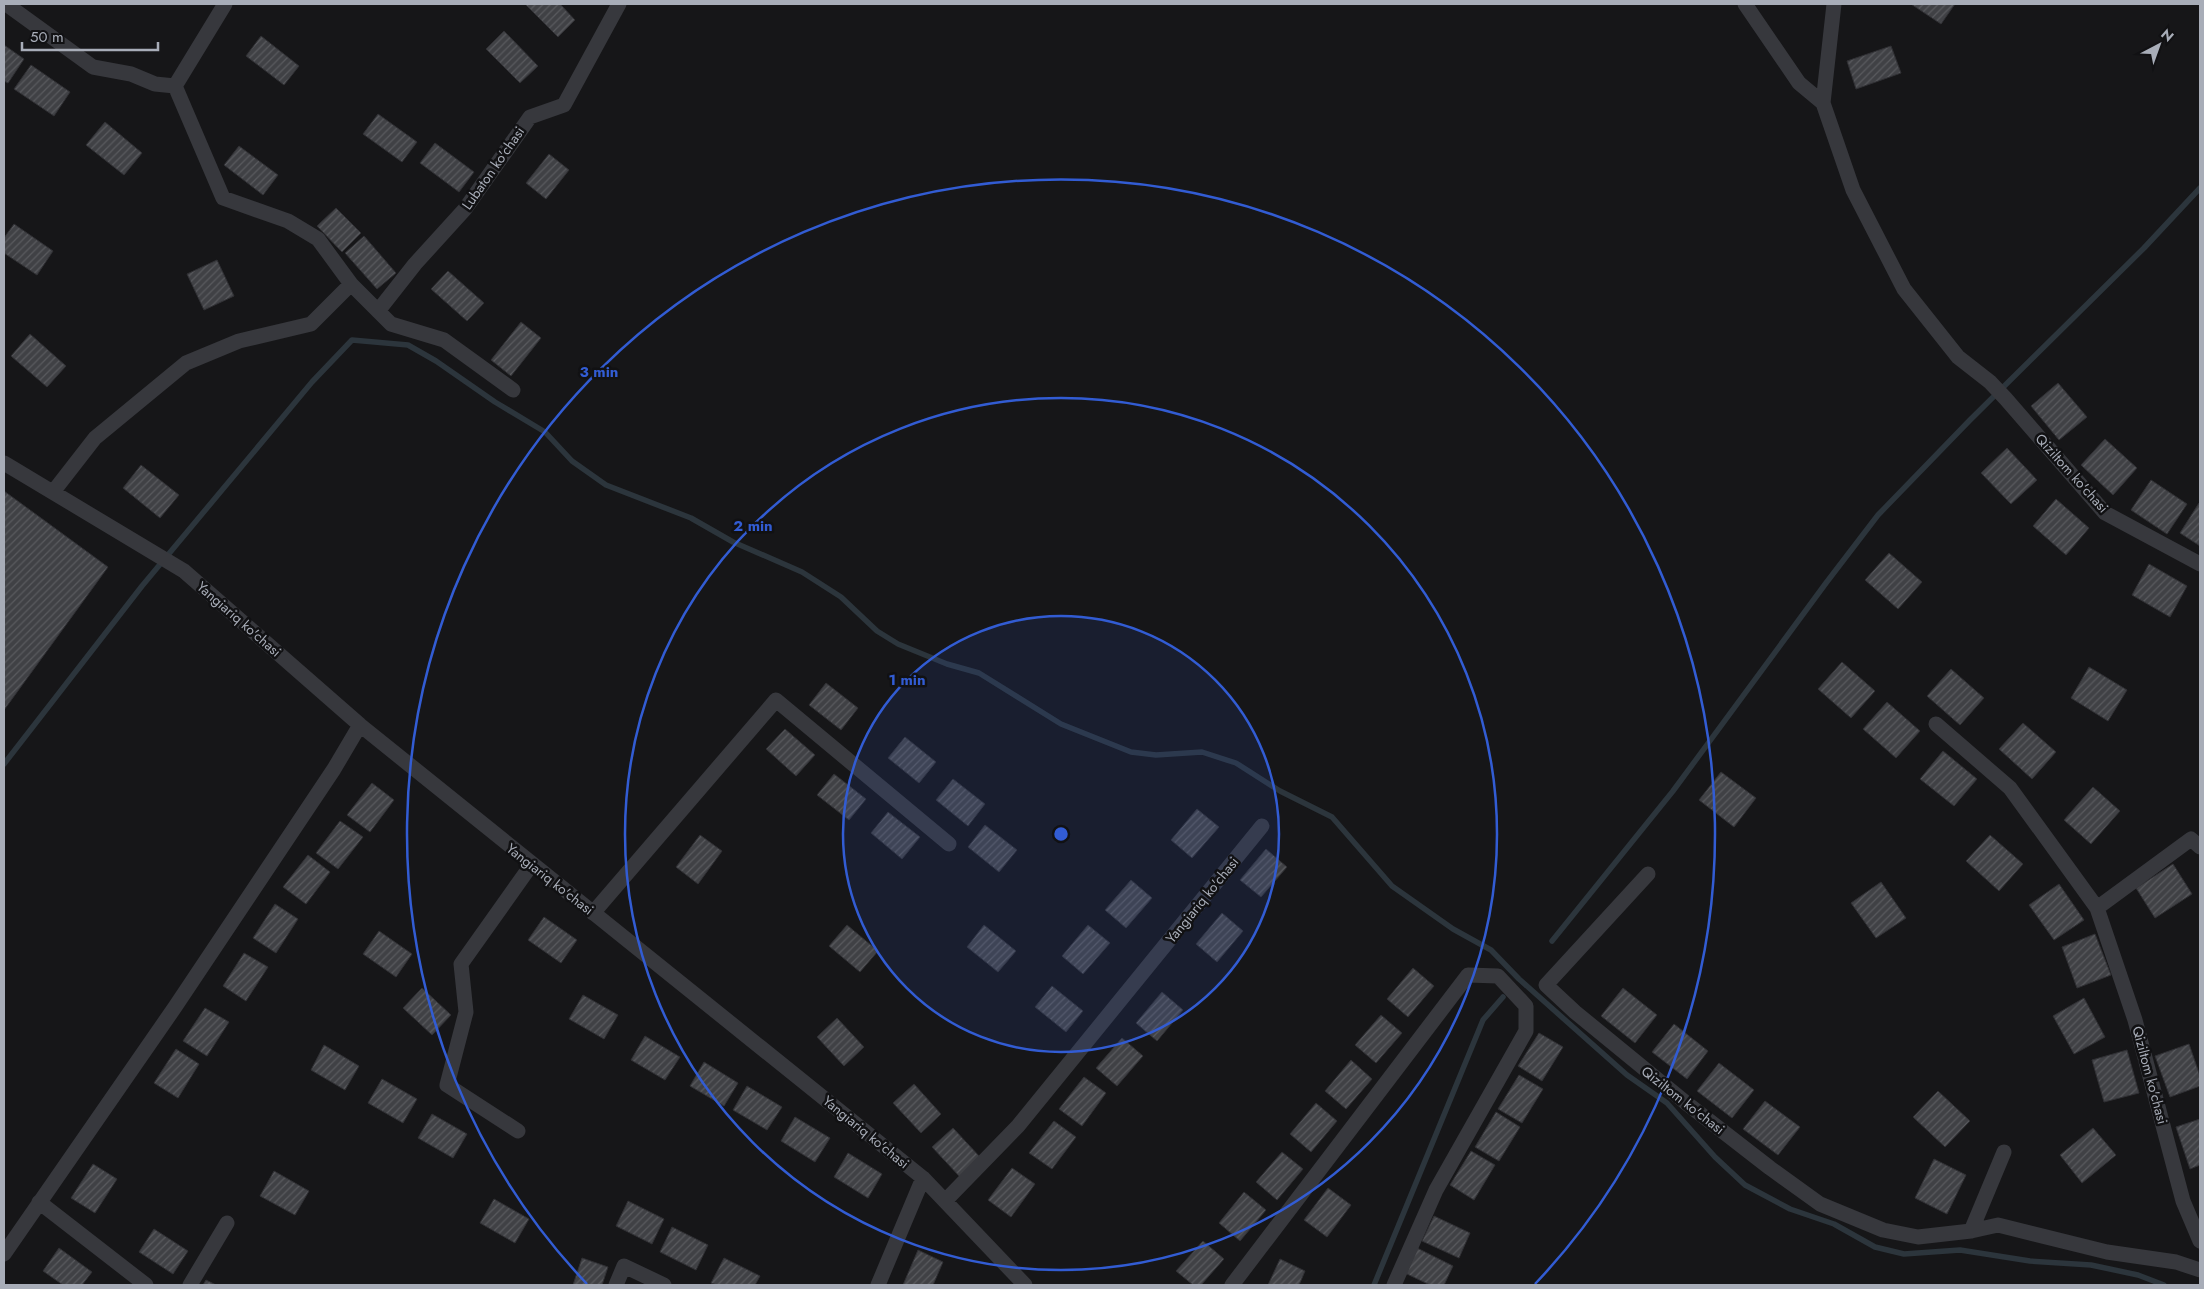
<svg xmlns="http://www.w3.org/2000/svg" width="2204" height="1289" viewBox="0 0 2204 1289" font-family="Jost,sans-serif">
<style>
.lines{fill:none;stroke-linecap:round;stroke-linejoin:round}
.stream{stroke:#2c353c;stroke-width:5.5}
.building{fill:url(#building-hatch);stroke:#303034}
.minor{stroke:#37383d;stroke-width:15}
.ring{fill:none;stroke:#325cd3;stroke-width:2.5}
.labels{text-anchor:middle;dominant-baseline:central;stroke-width:5;stroke-linejoin:round;paint-order:stroke}
.street-label{font-size:14px;fill:#a8adb8;stroke:#111113}
.centre{fill:#325cd3;stroke:#111113;stroke-width:2.5}
.ring-label{font-size:15px;text-anchor:middle;font-weight:bold;fill:#325cd3;stroke:#111113;stroke-width:5;stroke-linejoin:round;paint-order:stroke}
</style>
<defs>
<pattern id="building-hatch" width="6" height="6" patternUnits="userSpaceOnUse" patternTransform="scale(1.25)"><rect width="6" height="6" fill="#404145"/><path d="M-1 1l2-2M0 6l6-6M5 7l2-2" fill="none" stroke="#595a5e"/></pattern>
</defs>
<rect width="100%" height="100%" fill="#161618"/>
<g class="lines">
<path class="stream" d="M4 764 142 586 312 382 352 340 408 345 436 361 495 402 545 432 572 461 606 485 691 518 733 542 802 572 841 597 877 631 898 644 947 664 979 673 1061 724 1131 752 1156 755 1202 752 1236 763 1280 791 1332 817 1392 886 1453 929 1491 950 1519 979 1627 1075 1667 1103 1715 1157 1745 1185 1790 1209 1834 1224 1875 1247 1904 1254 1960 1250 2030 1261 2091 1265 2138 1275 2164 1285
M1552 941 1673 791 1826 583 1878 515 1970 420 2144 248 2200 188
M1374 1285 1483 1020 1503 997"/>
</g>
<path class="building" d="M525 4H560L575 20 558 37Z
M1911 4H1955L1941 24Z
M504 31 538 66 520 83 486 49Z
M261 36 299 66 284 85 246 56Z
M4 45 24 59 8 83 4 81Z
M1891 46 1901 73 1856 89 1847 61Z
M31 65 70 92 54 116 14 89Z
M378 114 417 142 402 162 363 134Z
M105 122 142 153 124 175 86 145Z
M435 143 474 172 459 192 420 163Z
M239 146 278 175 263 195 224 165Z
M549 154 569 170 546 199 526 183Z
M336 208 361 233 342 252 317 226Z
M14 224 53 251 37 275 4 253V238Z
M364 236 396 273 377 289 345 253Z
M217 260 234 296 204 310 187 274Z
M448 271 484 303 467 321 431 289Z
M521 322 541 338 511 376 491 360Z
M30 334 66 366 47 387 11 356Z
M2058 383 2087 417 2059 440 2031 406Z
M2105 439 2137 468 2113 495 2081 465Z
M2007 448 2037 480 2011 504 1981 473Z
M141 465 179 495 160 518 123 488Z
M2151 480 2187 504 2167 534 2131 510Z
M4 491 108 567 4 710Z
M2056 499 2089 528 2066 555 2033 526Z
M2199 503 2200 504V546L2180 533Z
M1889 553 1922 582 1898 609 1865 580Z
M2149 564 2187 586 2170 617 2132 595Z
M1842 662 1875 691 1851 718 1818 689Z
M2089 667 2127 690 2108 721 2071 698Z
M1951 669 1984 698 1960 725 1927 696Z
M826 683 858 708 841 730 809 705Z
M1887 702 1920 731 1896 758 1863 729Z
M2023 723 2056 752 2032 779 1999 749Z
M785 729 815 755 796 776 766 749Z
M905 737 936 762 919 783 888 758Z
M1943 751 1977 779 1954 806 1920 779Z
M1721 772 1756 798 1734 827 1699 800Z
M834 774 866 799 849 820 817 795Z
M953 779 985 804 968 826 936 800Z
M372 783 394 800 370 832 347 815Z
M2093 787 2120 811 2091 844 2064 820Z
M1197 809 1219 827 1192 858 1171 840Z
M888 812 920 837 902 859 871 833Z
M340 821 363 837 338 869 316 853Z
M985 825 1017 850 999 872 968 847Z
M700 835 722 851 698 884 676 867Z
M1990 835 2023 864 1999 891 1966 861Z
M1266 849 1287 867 1261 897 1240 880Z
M308 855 330 872 306 904 283 887Z
M2173 864 2192 894 2155 918 2136 888Z
M1131 880 1152 898 1126 928 1105 910Z
M1881 882 1906 918 1876 938 1851 903Z
M2059 884 2084 920 2054 940 2029 905Z
M275 904 298 919 276 953 253 938Z
M1222 913 1243 931 1217 962 1196 944Z
M544 917 577 940 561 963 528 940Z
M847 925 878 951 860 972 829 946Z
M984 925 1016 951 998 972 967 947Z
M1088 925 1110 943 1083 974 1062 956Z
M379 931 412 954 396 977 363 954Z
M2095 934 2111 975 2077 988 2062 947Z
M244 953 268 967 246 1001 223 986Z
M1413 968 1434 986 1408 1017 1387 999Z
M1052 986 1083 1011 1066 1032 1035 1007Z
M422 988 451 1015 432 1035 403 1008Z
M1623 988 1657 1015 1635 1043 1601 1016Z
M1162 992 1183 1010 1157 1041 1136 1023Z
M583 995 618 1015 604 1039 569 1019Z
M2084 998 2105 1037 2074 1054 2053 1016Z
M205 1008 229 1022 207 1056 183 1041Z
M1381 1015 1402 1033 1376 1063 1355 1045Z
M837 1018 864 1047 844 1066 817 1037Z
M1674 1024 1708 1051 1687 1079 1652 1052Z
M1539 1033 1563 1047 1542 1081 1518 1066Z
M645 1036 680 1057 665 1080 631 1060Z
M1122 1038 1143 1056 1117 1086 1096 1068Z
M2189 1044 2200 1076V1086L2170 1097 2155 1056Z
M324 1045 359 1066 345 1090 311 1070Z
M176 1049 199 1064 178 1098 154 1083Z
M2127 1050 2139 1093 2104 1102 2092 1060Z
M1351 1060 1372 1079 1346 1109 1325 1091Z
M704 1062 738 1083 724 1106 690 1086Z
M1719 1063 1754 1090 1732 1118 1697 1091Z
M1519 1075 1543 1089 1522 1123 1498 1109Z
M1084 1077 1106 1093 1082 1126 1059 1109Z
M382 1079 417 1099 403 1123 368 1103Z
M914 1084 941 1114 921 1133 893 1103Z
M747 1086 782 1107 767 1130 733 1110Z
M1938 1091 1970 1121 1945 1147 1913 1117Z
M1765 1101 1800 1127 1778 1155 1743 1129Z
M1316 1103 1337 1121 1311 1152 1290 1134Z
M1496 1112 1520 1127 1499 1161 1475 1147Z
M432 1114 467 1134 453 1158 418 1138Z
M795 1117 830 1138 815 1162 781 1141Z
M2200 1119V1165L2190 1169 2176 1127Z
M1054 1121 1076 1137 1052 1169 1029 1153Z
M953 1128 980 1157 960 1177 932 1147Z
M2093 1128 2116 1155 2082 1183 2060 1155Z
M1471 1151 1495 1165 1474 1200 1450 1185Z
M1282 1152 1303 1169 1277 1200 1256 1182Z
M848 1153 882 1174 868 1198 834 1177Z
M1934 1159 1966 1175 1947 1214 1915 1198Z
M93 1164 117 1179 95 1213 71 1198Z
M1012 1168 1035 1184 1011 1217 988 1200Z
M274 1171 309 1191 295 1215 260 1196Z
M1328 1188 1351 1205 1327 1237 1304 1220Z
M1244 1192 1266 1210 1240 1241 1219 1223Z
M494 1199 529 1219 515 1243 480 1223Z
M628 1201 664 1219 652 1244 616 1226Z
M1434 1216 1470 1233 1459 1258 1422 1241Z
M672 1227 708 1245 696 1270 660 1252Z
M154 1229 188 1251 173 1274 139 1252Z
M1203 1241 1224 1259 1201 1285H1193L1176 1271Z
M59 1248 92 1272 82 1285H63L43 1271Z
M1417 1248 1453 1266 1444 1285H1430L1405 1273Z
M918 1250 943 1262 933 1285H903Z
M582 1258 608 1267 602 1285H573Z
M724 1258 760 1276 755 1285H717L711 1283Z
M1280 1259 1305 1271 1299 1285H1268Z
M206 1280 216 1285H203Z"/>
<g class="lines">
<path class="minor" d="M6 4 93 67 131 74 155 84 175 86
M1745 4 1799 83 1823 103 1853 190 1904 289 1958 357 1990 382 2006 399 2105 513 2200 564
M175 86 223 198 288 221 318 239 351 284 391 324 444 340 513 390
M175 86 225 4
M1823 103 1834 4
M378 311 415 264 465 209 530 117 564 105 619 4
M4 463 184 571 360 725 923 1178 1025 1285
M53 492 95 438 186 363 239 341 311 324 351 284
M1936 724 2010 788 2097 908 2135 1020 2183 1201 2200 1241
M1648 874 1546 985 1575 1012 1685 1102 1770 1168 1820 1204 1883 1230 1918 1237 1971 1231 1998 1225 2107 1252 2176 1262 2200 1270
M2097 908 2191 839 2200 847
M593 913 776 700 949 844
M518 1131 447 1085 466 1012 461 964 532 864
M946 1200 1018 1126 1262 826
M39 1202 146 1285
M1971 1231 2004 1152
M4 1254 175 1007 334 769 360 725
M190 1285 227 1223
M616 1285 624 1266 664 1285
M878 1285 923 1178
M1232 1285 1468 975 1498 976 1526 1006V1031L1436 1190 1394 1285"/>
</g>
<circle cx="1061" cy="834" r="218" fill="#325cd3" fill-opacity=".12"/>
<g class="ring">
<circle cx="1061" cy="834" r="218"/>
<circle cx="1061" cy="834" r="436"/>
<path d="M587 1284A654 654 0 1 1 1535 1284"/>
</g>
<g class="labels">
<g class="street-label">
<text transform="translate(493 168) rotate(-55)">Lubaton ko'chasi</text>
<text transform="translate(2072 473) rotate(48)">Qiziltom ko'chasi</text>
<text transform="translate(239 619) rotate(41)">Yangiariq ko'chasi</text>
<text transform="translate(550 879) rotate(38)">Yangiariq ko'chasi</text>
<text transform="translate(1202 900) rotate(-51)">Yangiariq ko'chasi</text>
<text transform="translate(2150 1075) rotate(75)">Qiziltom ko'chasi</text>
<text transform="translate(1683 1100) rotate(38)">Qiziltom ko'chasi</text>
<text transform="translate(866 1132) rotate(39)">Yangiariq ko'chasi</text>
</g>
</g>
<circle cx="1061" cy="834" r="8" class="centre"/>
<g class="ring-label">
<text x="599" y="377">3 min</text>
<text x="753" y="531">2 min</text>
<text x="907" y="685">1 min</text>
</g>
<rect width="2204" height="1289" fill="none" stroke="#a8adb8" stroke-width="10"/>
<g transform="translate(2159 45) rotate(41)" stroke="#111113" stroke-width="4" paint-order="stroke">
<path d="M0-4L9 19L0 12L-9 19Z" fill="#a8adb8"/>
<text y="-8" font-size="14" font-weight="bold" text-anchor="middle" fill="#a8adb8">N</text>
</g>
<path d="M22 42v8h136v-8" fill="none" stroke="#a8adb8" stroke-width="2.5"/>
<text x="30" y="42" font-size="15" fill="#a8adb8" stroke="#111113" stroke-width="4" paint-order="stroke">50 m</text>
</svg>
